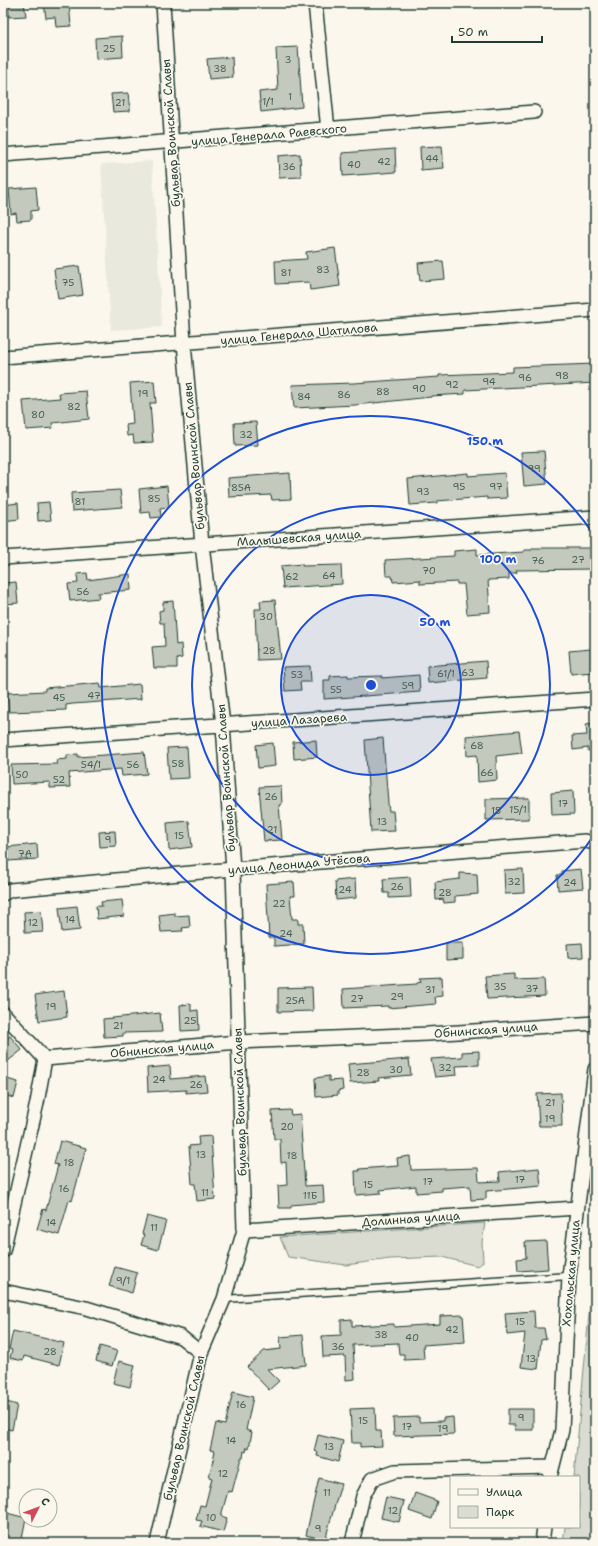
<svg xmlns="http://www.w3.org/2000/svg" width="598" height="1546" viewBox="0 0 598 1546" font-family="'Shantell Sans',sans-serif">
<style>
.built{fill:#eae9de}
.green{fill:#dbdcd1;stroke:#7d8c82}
.building{fill:#c4c9be;stroke:#1f3d34}
.lines{fill:none;stroke-linecap:round;stroke-linejoin:round}
.service-casing{stroke:#1f3d34;stroke-width:9}
.minor-casing{stroke:#1f3d34;stroke-width:16}
.service{stroke:#fbf7ec;stroke-width:6}
.minor{stroke:#fbf7ec;stroke-width:13}
.ring{fill:none;stroke:#1d4ed8;stroke-width:2}
.labels{text-anchor:middle;dominant-baseline:central;stroke-width:3.5;stroke-linejoin:round;paint-order:stroke}
.number-label{font-size:10px;fill:#486056}
.street-label{font-size:12px;fill:#1f3d34;stroke:#fbf7ec}
.centre{fill:#1d4ed8;stroke:#fbf7ec;stroke-width:2}
.ring-label{font-size:12px;text-anchor:middle;font-weight:bold;fill:#1d4ed8;stroke:#fbf7ec;stroke-width:3.5;stroke-linejoin:round;paint-order:stroke}
</style>
<rect width="100%" height="100%" fill="#fbf7ec"/>
<filter id="ink" filterUnits="userSpaceOnUse"><feTurbulence type="fractalNoise" baseFrequency=".025" numOctaves="2"/><feDisplacementMap in="SourceGraphic" scale="8" xChannelSelector="R" yChannelSelector="G"/><feConvolveMatrix kernelMatrix="1 2 1 2 8 2 1 2 1" color-interpolation-filters="sRGB"/></filter>
<g filter="url(#ink)">
<path class="built" d="M152 161 162 327 111 330 101 164Z"/>
<path class="green" d="M485 1223 482 1242 483 1262 478 1266 442 1257 390 1259 346 1265 288 1257 280 1237Z
M595 1250V1543H563L565 1527H579V1477H574Z"/>
<path class="building" d="M8 3H24L26 16 9 17Z
M44 3H69L71 26 56 27 55 17 46 18Z
M122 36 123 57 96 59 95 38Z
M298 47 302 107 261 112 259 92 278 90 276 48Z
M232 57 233 77 209 79 207 59Z
M128 93 130 111 113 112 111 94Z
M442 146 444 168 421 170 420 147Z
M395 149 396 172 343 176 342 153Z
M300 154 301 177 279 178 278 156Z
M36 187 38 210 31 211V220L17 221 16 213 11 214 9 189Z
M335 248 340 286 310 290 309 282 276 284 275 261 307 259 306 252Z
M443 261 445 279 420 281 418 263Z
M79 266 83 295 58 299 54 269Z
M595 364V383L465 390V394L431 396V397L355 405 294 408 292 385 354 383 439 377V375L513 372V367Z
M154 381 156 403H150L153 442 134 443 133 435 127 436 126 425 133 424 130 383Z
M86 391 89 419 52 423 53 428 26 430 23 401 60 398 59 393Z
M256 422 258 445 235 446 234 423Z
M544 451 547 484 524 486 521 452Z
M290 473 291 499 272 500 271 495 229 497 228 478Z
M468 473V476L505 473 507 498 487 499V497L437 501V503L410 505 408 479Z
M167 486 169 507 160 508 161 517 151 518 150 512 141 513 139 489Z
M120 490 122 507 72 511 71 493Z
M49 502 51 520 38 521 37 503Z
M18 503 19 519 3 521V505Z
M532 548H591L592 569 516 570 517 573H509V579L488 580 490 612 467 614 464 584H457V582L420 584V580L393 582 392 576H386L385 560 454 556V551L477 549V555L524 552V550H532Z
M302 564V566L341 565 342 584 283 588 281 566Z
M87 573 88 580 130 574 131 590 98 593 99 598 70 601 68 584 78 583 77 574Z
M16 582 18 603 5 604 3 583Z
M275 600 281 659 257 660 255 609H261L260 601Z
M173 601 176 645 181 644 182 658 177 659V668H154L152 647 165 646 164 623H160L159 611 163 610V602Z
M591 649 593 672 571 674 569 651Z
M486 661 487 678 428 683 427 666Z
M310 666 311 682H300L301 690 285 691 283 667Z
M348 675V677L382 676V678L419 675 420 692 324 699V680H330V676Z
M100 683 101 688 140 684 141 699 73 704 66 705V710L9 712 7 693 45 691V688Z
M595 723V750L588 751V748L573 750 572 736 587 735 586 724Z
M519 731 522 753 496 756 497 780 478 782 477 755 467 756 466 736Z
M383 738 388 803 389 811H393L395 831 371 832 365 740Z
M316 740 317 757 294 759 293 742Z
M273 743 275 766 258 768 256 745Z
M187 747 189 778 169 779 167 748Z
M144 752 147 774 122 776 121 769 69 773 70 787 50 788V782L12 784 11 765 57 764 56 760 67 759V755L78 754V757Z
M281 786 282 804 279 805 282 840 264 841 259 787Z
M573 791 574 814 552 815 551 793Z
M529 798V819L486 820V799Z
M189 821 192 847 169 850 167 823Z
M115 831 116 846 100 847 99 832Z
M37 844 38 859 8 861 7 847Z
M523 869 524 893 505 894 504 870Z
M581 869 583 888 558 890 557 875H562V871Z
M460 873 477 874 478 894 455 896V902L444 903 443 899 436 900 435 882 460 879Z
M410 877 411 897 389 898V893H384L383 879Z
M355 879 356 898 336 900 335 881Z
M294 882 295 896H290L292 919H298V924H303L304 944 274 946V938H269L266 884Z
M122 900 124 916 97 919 96 906H102L101 902Z
M77 906 80 930 62 932 59 908Z
M41 911 43 932 25 933 24 912Z
M175 913V916L189 915 190 927 182 928 183 931 161 932 159 915Z
M446 943H463V959L446 960Z
M582 943 583 957 568 958 567 944Z
M514 974V980L544 979 545 996 487 999 485 976Z
M442 977 443 996 435 997 436 1004 388 1008V1006L344 1008 343 989 417 984V983L421 982 420 978Z
M312 987 313 1011 278 1012V988Z
M64 991 67 1017 39 1021 35 995Z
M191 1004V1011L198 1010 199 1030 181 1031 180 1005Z
M160 1013 162 1032 123 1033V1036L104 1037 103 1019Z
M10 1036 22 1050 3 1065V1041Z
M479 1051V1065L456 1066 457 1075 435 1077 431 1059 462 1057V1052Z
M409 1059 411 1075 378 1078 379 1081 350 1083 348 1064Z
M170 1066 171 1079 205 1076 207 1091 186 1093V1090L148 1092 147 1068Z
M329 1076V1081L342 1080 343 1090 338 1091V1095L316 1097 315 1078Z
M3 1078 18 1082 14 1098 3 1095Z
M561 1093 562 1126H539L537 1094Z
M290 1110 291 1115 300 1114 305 1186 323 1185 324 1202 291 1205V1208H279L278 1186 287 1185 286 1162 281 1163 280 1139H274L272 1111Z
M211 1136 215 1199 197 1201 195 1184H192L189 1146 199 1145 198 1137Z
M60 1141 86 1148 72 1201 69 1200 59 1235 37 1229 43 1209 46 1210 58 1165 54 1164Z
M410 1156 411 1170 478 1168 479 1182 500 1181 499 1172 539 1168 541 1186 486 1191V1199L471 1200 470 1186 442 1188V1191L416 1193V1186L380 1190 381 1193 356 1195 355 1171H360L359 1169 398 1166 397 1158Z
M147 1216 166 1221 158 1250 141 1245 144 1235 142 1234Z
M546 1241 548 1269 518 1271 517 1259 526 1258 525 1242Z
M115 1267 137 1273 132 1293 109 1286Z
M534 1311 535 1328H544L546 1339 541 1340 538 1369 521 1367 525 1333 507 1335 505 1313Z
M463 1315 465 1342 423 1345 424 1359 404 1360V1354H399L398 1343 353 1345 355 1379 346 1380 345 1356 323 1357 322 1336 341 1335V1320L352 1319V1326L394 1324V1327L440 1324V1316Z
M13 1331 64 1343 59 1365 24 1356 23 1361 10 1358 12 1350 9 1349Z
M303 1335 306 1365 267 1369 279 1381 269 1390 247 1367 264 1351 281 1349 280 1337Z
M100 1346 117 1351 112 1366 96 1361Z
M119 1361 135 1365 130 1387 113 1383Z
M233 1392 253 1397 246 1430 252 1432 249 1448 247 1447 246 1452 244 1451 243 1458H241L232 1492 228 1491 221 1516 227 1518 223 1532 200 1526 202 1521 196 1520 200 1505 205 1506 212 1478 209 1477 215 1451 210 1450 216 1423 225 1425Z
M3 1401 17 1405 12 1430 3 1428Z
M375 1408 376 1431H381L382 1446 360 1447V1443H352L350 1409Z
M508 1409H533V1430H515V1425H508Z
M419 1417V1422L443 1421V1418L453 1417 454 1434 394 1436 393 1418Z
M318 1435 343 1441 338 1462 317 1456 318 1452 314 1451Z
M319 1478 341 1484 325 1540 306 1535Z
M415 1493 437 1501 432 1519 409 1511Z
M386 1497 404 1501 399 1522 381 1518Z
M3 1512 26 1518 21 1543 3 1541Z"/>
<g class="lines">
<defs>
<path id="service" d="M224 1299 569 1276"/>
<path id="minor" d="M315 3 328 130
M3 155 534 112
M3 357 595 310
M3 558 595 517
M3 740 595 699
M3 894 10 890 233 869 585 841 595 843
M3 1013 45 1059
M244 1230 577 1208
M3 1251 37 1103 45 1059 238 1042 428 1034 595 1023
M3 1291 86 1308 181 1337 201 1353
M550 1477 562 1430 569 1276 595 1069
M157 1543 201 1353 224 1299 244 1230 233 869 223 725 202 544 184 343 163 3
M352 1543 363 1496 372 1479 395 1471 551 1467
M542 1543 544 1527"/>
</defs>
<use href="#service" class="service-casing"/>
<use href="#minor" class="minor-casing"/>
<use href="#service" class="service"/>
<use href="#minor" class="minor"/>
</g>
</g>
<circle cx="371" cy="685" r="90" fill="#1d4ed8" fill-opacity=".12"/>
<g class="ring">
<circle cx="371" cy="685" r="90"/>
<circle cx="371" cy="685" r="179"/>
<path d="M594 835A269 269 0 1 1 594 535"/>
</g>
<g class="labels">
<g class="number-label">
<text x="109" y="48">25</text>
<text x="288" y="59">3</text>
<text x="220" y="68">38</text>
<text x="290" y="96">1</text>
<text x="268" y="101">1/1</text>
<text x="120" y="102">21</text>
<text x="432" y="158">44</text>
<text x="384" y="161">42</text>
<text x="354" y="164">40</text>
<text x="289" y="166">36</text>
<text x="323" y="269">83</text>
<text x="286" y="272">81</text>
<text x="68" y="282">75</text>
<text x="562" y="375">98</text>
<text x="525" y="377">96</text>
<text x="489" y="381">94</text>
<text x="452" y="384">92</text>
<text x="419" y="388">90</text>
<text x="383" y="391">88</text>
<text x="143" y="393">19</text>
<text x="344" y="394">86</text>
<text x="304" y="396">84</text>
<text x="74" y="406">82</text>
<text x="38" y="414">80</text>
<text x="246" y="434">32</text>
<text x="534" y="468">99</text>
<text x="459" y="486">95</text>
<text x="496" y="486">97</text>
<text x="241" y="487">85А</text>
<text x="423" y="491">93</text>
<text x="154" y="498">85</text>
<text x="80" y="501">81</text>
<text x="578" y="559">27</text>
<text x="538" y="560">76</text>
<text x="429" y="570">70</text>
<text x="329" y="575">64</text>
<text x="292" y="576">62</text>
<text x="83" y="591">56</text>
<text x="266" y="616">30</text>
<text x="269" y="650">28</text>
<text x="468" y="672">63</text>
<text x="446" y="673">61/1</text>
<text x="297" y="674">53</text>
<text x="408" y="685">59</text>
<text x="336" y="689">55</text>
<text x="94" y="695">47</text>
<text x="59" y="697">45</text>
<text x="477" y="745">68</text>
<text x="178" y="763">58</text>
<text x="91" y="764">54/1</text>
<text x="133" y="764">56</text>
<text x="487" y="772">66</text>
<text x="22" y="774">50</text>
<text x="59" y="779">52</text>
<text x="271" y="796">26</text>
<text x="563" y="803">17</text>
<text x="518" y="809">15/1</text>
<text x="496" y="810">15</text>
<text x="382" y="821">13</text>
<text x="272" y="829">21</text>
<text x="179" y="835">15</text>
<text x="108" y="839">9</text>
<text x="25" y="853">7А</text>
<text x="514" y="881">32</text>
<text x="570" y="882">24</text>
<text x="397" y="886">26</text>
<text x="345" y="889">24</text>
<text x="445" y="892">28</text>
<text x="279" y="903">22</text>
<text x="70" y="919">14</text>
<text x="33" y="922">12</text>
<text x="286" y="933">24</text>
<text x="500" y="986">35</text>
<text x="532" y="988">37</text>
<text x="430" y="989">31</text>
<text x="397" y="996">29</text>
<text x="357" y="998">27</text>
<text x="295" y="1000">25А</text>
<text x="51" y="1006">19</text>
<text x="190" y="1020">25</text>
<text x="118" y="1025">21</text>
<text x="445" y="1067">32</text>
<text x="396" y="1069">30</text>
<text x="363" y="1072">28</text>
<text x="159" y="1079">24</text>
<text x="196" y="1084">26</text>
<text x="550" y="1102">21</text>
<text x="550" y="1118">19</text>
<text x="287" y="1126">20</text>
<text x="201" y="1154">13</text>
<text x="292" y="1155">18</text>
<text x="69" y="1162">18</text>
<text x="520" y="1179">17</text>
<text x="428" y="1181">17</text>
<text x="368" y="1184">15</text>
<text x="64" y="1188">16</text>
<text x="205" y="1192">11</text>
<text x="310" y="1195">11Б</text>
<text x="51" y="1222">14</text>
<text x="154" y="1227">11</text>
<text x="123" y="1280">9/1</text>
<text x="520" y="1321">15</text>
<text x="452" y="1329">42</text>
<text x="381" y="1334">38</text>
<text x="412" y="1337">40</text>
<text x="338" y="1346">36</text>
<text x="50" y="1351">28</text>
<text x="531" y="1358">13</text>
<text x="241" y="1404">16</text>
<text x="521" y="1417">9</text>
<text x="363" y="1420">15</text>
<text x="407" y="1426">17</text>
<text x="443" y="1428">19</text>
<text x="231" y="1440">14</text>
<text x="329" y="1446">13</text>
<text x="223" y="1473">12</text>
<text x="327" y="1492">11</text>
<text x="393" y="1510">12</text>
<text x="211" y="1517">10</text>
<text x="318" y="1528">9</text>
</g>
<g class="street-label">
<text transform="translate(171 133) rotate(-94)">бульвар Воинской Славы</text>
<text transform="translate(269 135) rotate(-5)">улица Генерала Раевского</text>
<text transform="translate(299 334) rotate(-5)">улица Генерала Шатилова</text>
<text transform="translate(194 456) rotate(-95)">бульвар Воинской Славы</text>
<text transform="translate(299 538) rotate(-4)">Малышевская улица</text>
<text transform="translate(299 720) rotate(-4)">улица Лазарева</text>
<text transform="translate(226 778) rotate(-94)">бульвар Воинской Славы</text>
<text transform="translate(299 864) rotate(-5)">улица Леонида Утёсова</text>
<text transform="translate(486 1030) rotate(-4)">Обнинская улица</text>
<text transform="translate(162 1049) rotate(-5)">Обнинская улица</text>
<text transform="translate(240 1102) rotate(-92)">бульвар Воинской Славы</text>
<text transform="translate(411 1219) rotate(-4)">Долинная улица</text>
<text transform="translate(571 1273) rotate(-85)">Хохольская улица</text>
<text transform="translate(184 1428) rotate(-77)">бульвар Воинской Славы</text>
</g>
</g>
<circle cx="371" cy="685" r="6" class="centre"/>
<g class="ring-label">
<text x="485" y="445">150 m</text>
<text x="498" y="563">100 m</text>
<text x="435" y="626">50 m</text>
</g>
<rect width="598" height="1546" fill="none" stroke="#fbf7ec" stroke-width="16"/>
<rect x="8" y="8" width="582" height="1530" fill="none" stroke="#1f3d34" stroke-width="1.5" filter="url(#ink)"/>
<rect x="450" y="1476" width="130" height="52" fill="#fbf7ec" stroke="#a3ada2"/>
<rect x="458" y="1489" width="20" height="6" fill="#fbf7ec" stroke="#a3ada2"/>
<text x="486" y="1496" font-size="12" fill="#1f3d34">Улица</text>
<rect x="458" y="1506" width="20" height="12" fill="#dbdcd1" stroke="#a3ada2"/>
<text x="486" y="1516" font-size="12" fill="#1f3d34">Парк</text>
<g transform="translate(38 1508) rotate(48)"><circle r="19" fill="#fbf7ec" stroke="#a3ada2"/>
<path d="M0-3L7 15L0 10L-7 15Z" fill="#d1495b"/>
<text y="-6" font-size="11" font-weight="bold" text-anchor="middle" fill="#1f3d34">С</text>
</g>
<path d="M452 36v6h90v-6" fill="none" stroke="#1f3d34" stroke-width="2"/>
<text x="458" y="36" font-size="12" fill="#1f3d34" stroke="#fbf7ec" stroke-width="3" paint-order="stroke">50 m</text>
</svg>
